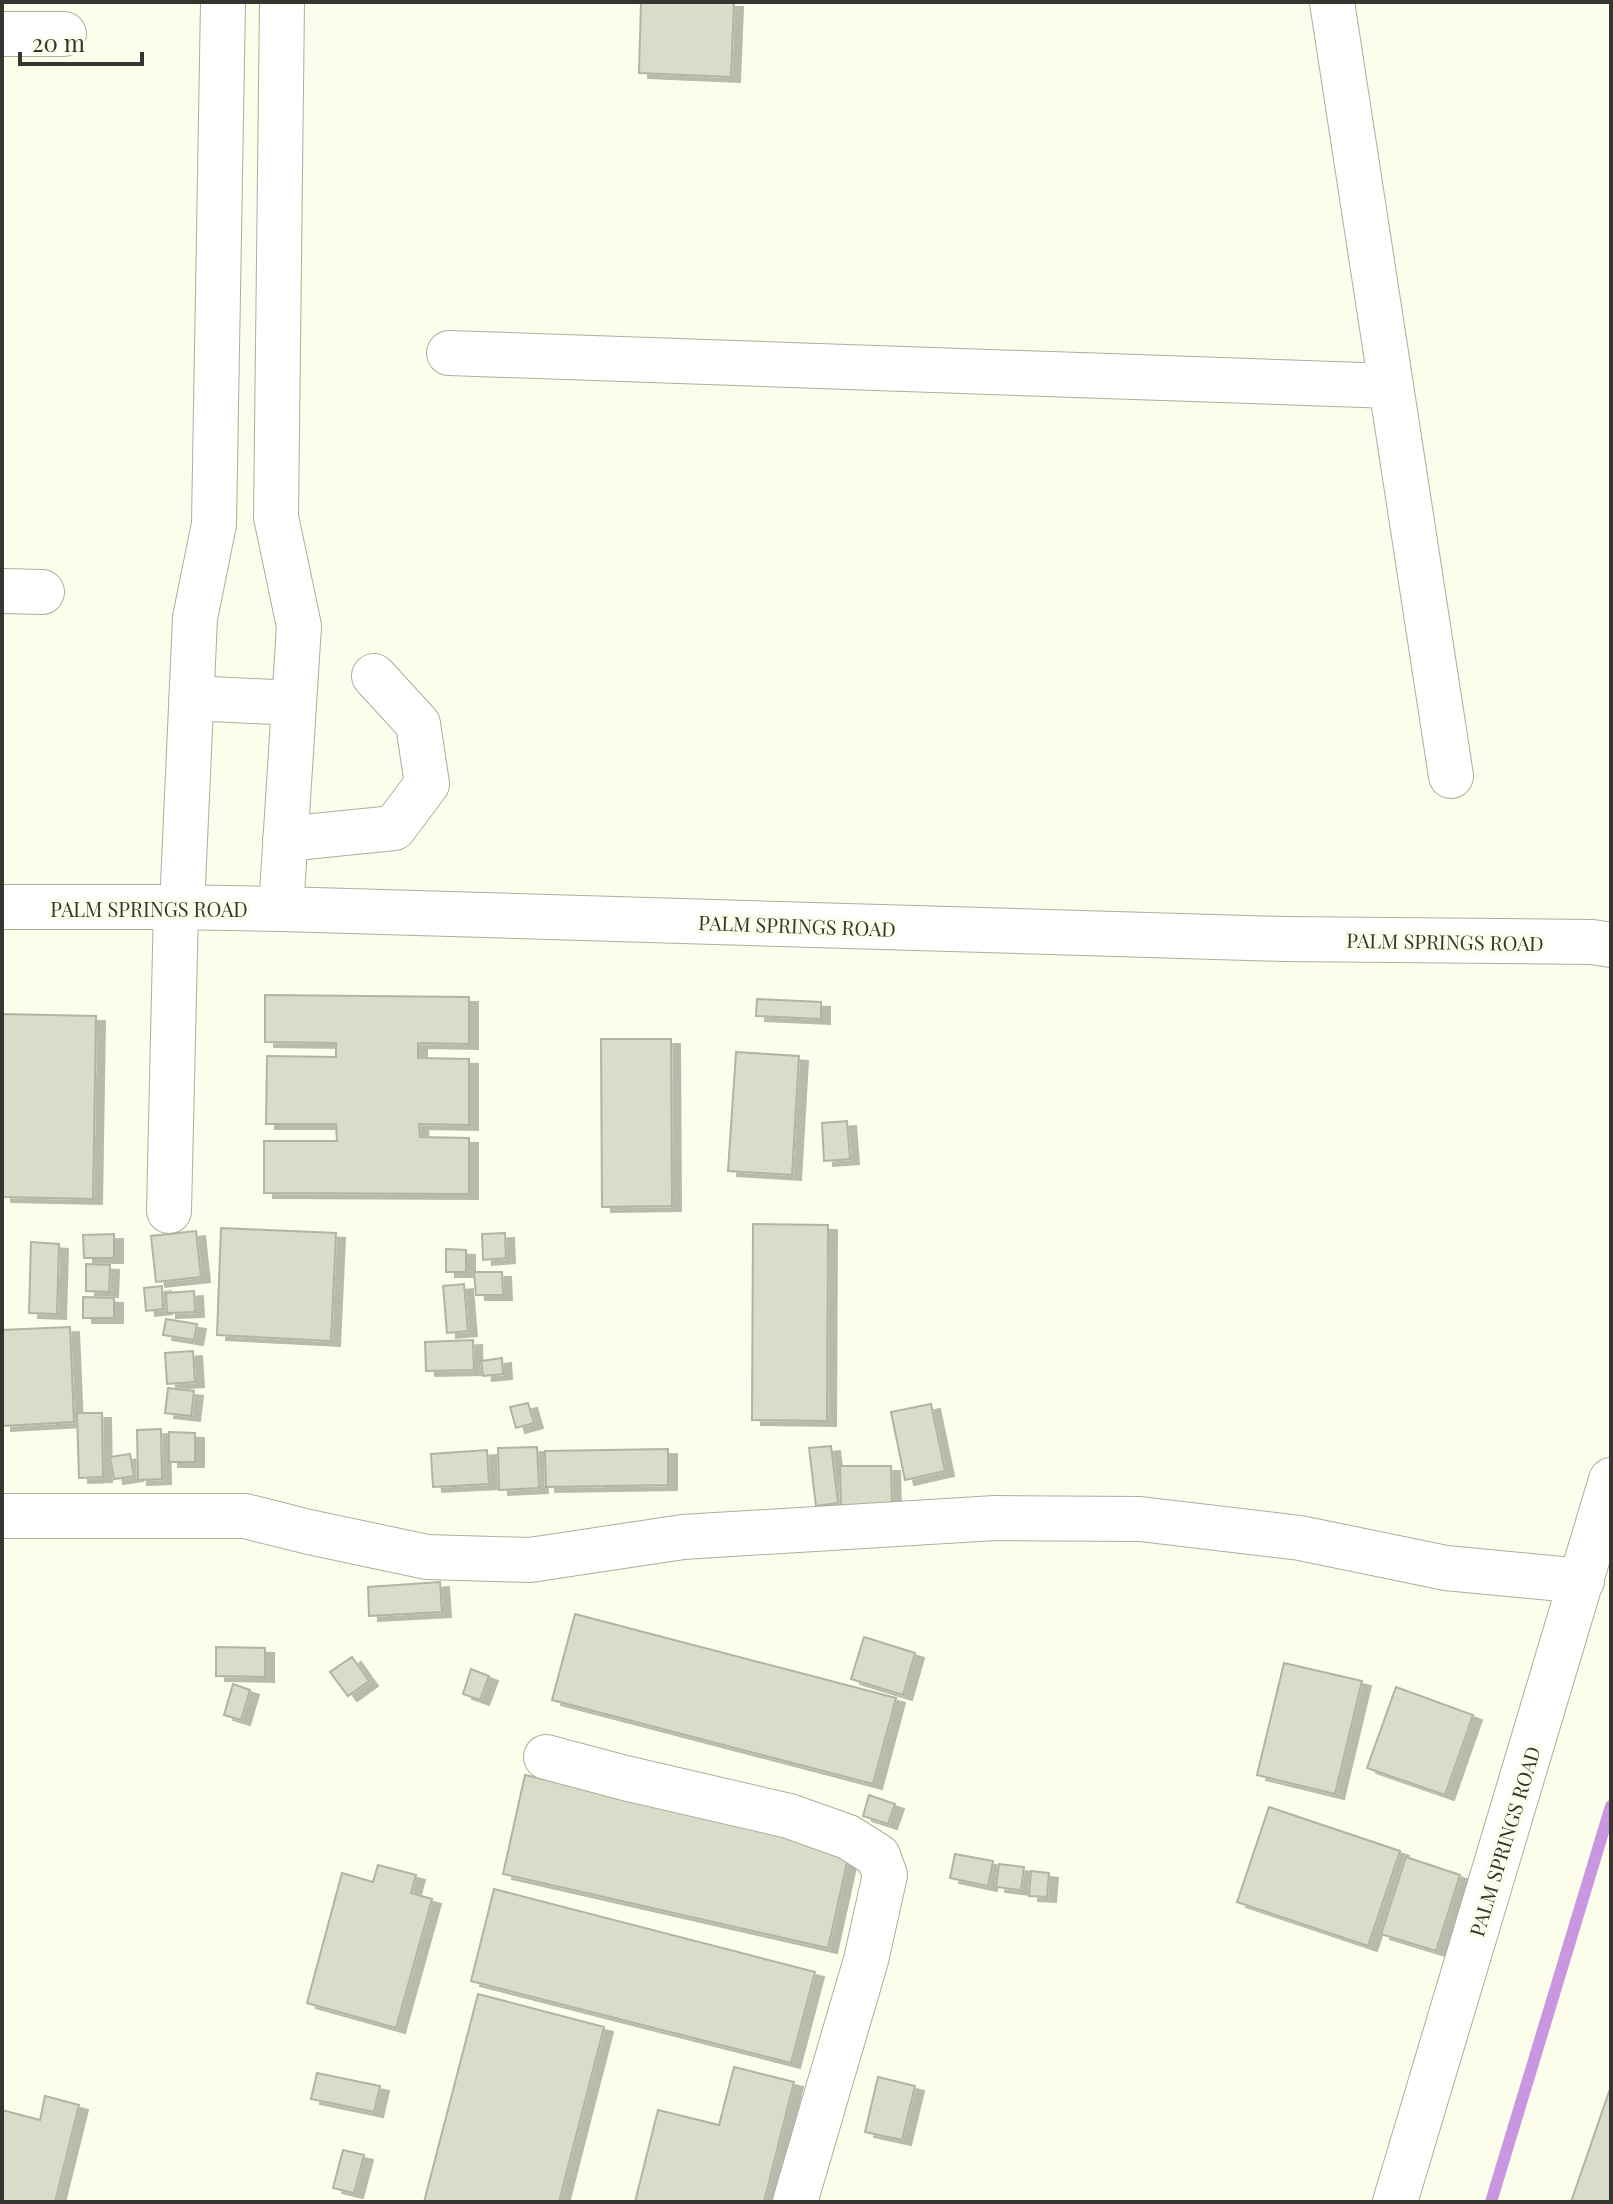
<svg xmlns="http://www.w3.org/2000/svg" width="1613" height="2204" viewBox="0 0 1613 2204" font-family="'Playfair Display',serif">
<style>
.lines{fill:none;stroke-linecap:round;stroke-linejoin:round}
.stream{stroke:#c997df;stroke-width:12}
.building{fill:#dadcca;stroke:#b2b4a2;stroke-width:2;filter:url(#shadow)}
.minor-casing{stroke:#adaf9d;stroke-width:46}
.minor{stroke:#fff;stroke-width:44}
.labels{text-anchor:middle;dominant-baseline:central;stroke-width:7;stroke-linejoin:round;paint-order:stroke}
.street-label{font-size:20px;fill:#35362f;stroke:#fcfdeb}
</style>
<defs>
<filter id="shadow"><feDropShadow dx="9" dy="5" stdDeviation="0" flood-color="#0004"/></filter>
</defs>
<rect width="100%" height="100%" fill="#fcfdeb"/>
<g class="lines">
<path class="stream" d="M1491 2202 1611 1806"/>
</g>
<path class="building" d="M641 2H734L731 77 639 73Z
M265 995 469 997V1044L418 1043V1058L469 1059V1125L419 1124 420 1137 469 1138V1194L264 1193V1141H337L336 1124H266L267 1056 336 1057V1043L265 1042Z
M757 999 821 1002V1019L756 1016Z
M2 1014 96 1016 93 1199 2 1197Z
M601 1039H671L672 1206 602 1207Z
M736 1052 799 1056 792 1175 728 1171Z
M847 1121 850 1159 824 1161 822 1123Z
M753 1224 828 1225 827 1421 752 1420Z
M221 1228 336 1233 331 1341 217 1335Z
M196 1231 201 1277 156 1282 151 1236Z
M505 1233 506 1258 483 1260 482 1234Z
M114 1234V1258H84L83 1235Z
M31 1242 59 1244 57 1314 29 1313Z
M446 1249 466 1250V1272H446Z
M86 1264 110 1265 109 1292 86 1291Z
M474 1272H502L503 1295H476Z
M464 1284 468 1331 447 1333 443 1286Z
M162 1286 163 1309 146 1311 144 1288Z
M194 1291 195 1312 167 1313 166 1293Z
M83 1297 114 1298V1318H83Z
M166 1319 197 1324 194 1340 163 1335Z
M70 1327 74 1422 2 1426V1330Z
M473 1340 474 1370 426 1371 425 1342Z
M193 1351 195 1382 167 1384 165 1353Z
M502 1358 503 1374 483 1376 481 1361Z
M168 1388 194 1391 191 1416 165 1413Z
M528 1403 534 1423 516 1428 510 1407Z
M931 1404 945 1471 905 1480 891 1412Z
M77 1413H102L103 1477 79 1478Z
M161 1429 162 1479 138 1480 137 1430Z
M169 1432 195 1433V1462H169Z
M831 1446 838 1503 816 1506 809 1448Z
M537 1447 539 1488 499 1490 498 1448Z
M668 1449V1485L546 1487 545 1451Z
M487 1450 489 1484 433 1487 431 1454Z
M130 1454 134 1476 114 1479 110 1457Z
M840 1466H891L892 1507 841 1506Z
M440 1582 442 1612 369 1616 368 1587Z
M575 1614 896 1698 873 1784 552 1700Z
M864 1637 915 1653 903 1695 851 1679Z
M216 1647 265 1648V1677L216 1676Z
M352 1657 369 1681 348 1696 330 1672Z
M1284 1663 1362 1681 1335 1794 1257 1775Z
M471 1669 489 1676 480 1700 463 1694Z
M233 1684 250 1690 241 1720 224 1715Z
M1396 1687 1473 1715 1445 1795 1367 1768Z
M525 1775 850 1849 828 1948 503 1874Z
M869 1795 895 1804 888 1824 863 1816Z
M1269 1807 1400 1851 1368 1946 1237 1902Z
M955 1854 993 1861 988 1886 950 1878Z
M1406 1857 1460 1875 1436 1951 1381 1934Z
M999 1864 1024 1867 1021 1890 996 1887Z
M378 1865 416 1875 411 1893 432 1899 396 2028 307 2003 342 1873 373 1882Z
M1031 1871 1049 1873 1047 1897 1029 1896Z
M494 1889 815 1972 791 2063 471 1981Z
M478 1994 604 2027 559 2202H424Z
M734 2067 794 2082 764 2202H635L658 2110 719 2125Z
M317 2073 380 2086 374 2112 311 2099Z
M878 2077 915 2086 902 2140 865 2132Z
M1611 2086V2202H1571Z
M45 2096 79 2105 55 2202H2V2110L40 2120Z
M343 2150 364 2155 354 2193 333 2188Z"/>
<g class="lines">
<defs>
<path id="minor" d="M1332 2 1451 776
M2 34H64
M449 353 1391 386
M2 591 42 592
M191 698 294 703
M285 839 394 828 427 784 418 724 374 676
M2 907H176L281 909 1284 939 1592 942 1611 945
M182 907 195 618 214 524 223 2
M281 909 299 626 276 517 282 2
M169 1211 176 907
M2 1516H245L309 1532 427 1557 530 1560 683 1537 995 1518 1140 1519 1300 1538 1446 1568 1582 1581
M546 1757 625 1778 789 1816 848 1837 878 1856 885 1875 866 1960 795 2202
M1395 2202 1611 1480"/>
</defs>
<use href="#minor" class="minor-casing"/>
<use href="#minor" class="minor"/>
</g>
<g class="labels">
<g class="street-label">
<text x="149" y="908">PALM SPRINGS ROAD</text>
<text transform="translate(797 925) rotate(2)">PALM SPRINGS ROAD</text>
<text transform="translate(1445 941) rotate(1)">PALM SPRINGS ROAD</text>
<text transform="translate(1504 1841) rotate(-73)">PALM SPRINGS ROAD</text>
</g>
</g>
<rect width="1613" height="2204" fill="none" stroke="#35362f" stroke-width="8"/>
<path d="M20 52v12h122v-12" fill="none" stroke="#35362f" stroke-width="4"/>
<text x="32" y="52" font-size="24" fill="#35362f" stroke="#fcfdeb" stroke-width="6" paint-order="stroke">20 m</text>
</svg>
